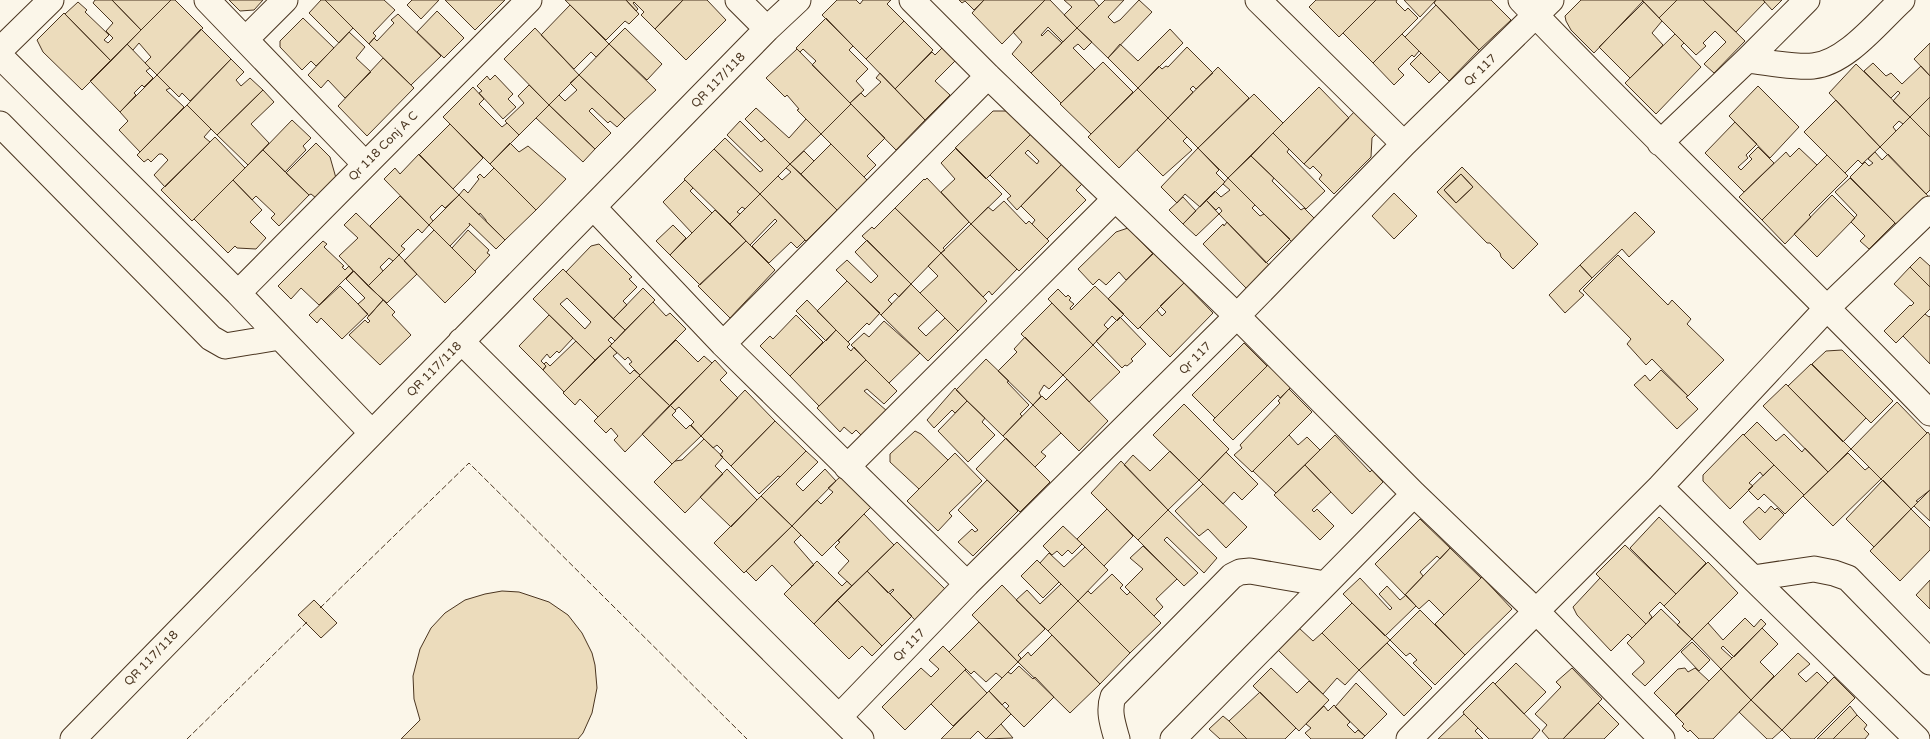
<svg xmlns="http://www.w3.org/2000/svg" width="1930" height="739" viewBox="0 0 1930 739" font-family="'Varela Round',sans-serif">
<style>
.building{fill:#ecdcbc;stroke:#4a3520;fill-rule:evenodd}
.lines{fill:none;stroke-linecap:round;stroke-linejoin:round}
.minor-casing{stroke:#4a3520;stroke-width:27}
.minor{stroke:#fbf6e9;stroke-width:25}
.fence{stroke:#4a3520;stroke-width:1;stroke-dasharray:6 2.5;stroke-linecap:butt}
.labels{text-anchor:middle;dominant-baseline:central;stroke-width:4;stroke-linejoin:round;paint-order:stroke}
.street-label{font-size:12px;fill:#4a3520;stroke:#fbf6e9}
</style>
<rect width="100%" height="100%" fill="#fbf6e9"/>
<path class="building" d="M95 0H112L141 30 111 61 65 14 78 2 87 10 85 12 109 35 104 40 108 43 113 38 106 31 113 23 93 3Z
M112 0H171L141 30Z
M171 0H175L203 28 157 75 145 63 151 57 139 43 133 50 127 44Z
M229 0H263L254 10 240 11Z
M321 0H325L353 28 339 43 309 13Z
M325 0H384L395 10 373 33 376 36 369 44Z
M412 0H439L421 19 407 5Z
M445 0H505L475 30Z
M565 0H626L639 14 629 24 625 21 606 40Z
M626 0H683L655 29 641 15 644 12 634 2 633 3 638 9 636 11Z
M683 0H707L726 20 686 60 655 29Z
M837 0H856L860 4 863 0H891L887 4 904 21 866 59 822 15Z
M959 0H984L974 10 965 1 962 3Z
M984 0H1045L1002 44 972 13Z
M1045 0H1050L1077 28 1063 42 1048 27 1041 35 1042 36 1048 30 1062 43 1031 73 1012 54 1022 42 1013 32Z
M1064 0H1094L1099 6 1077 28 1064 15 1072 7Z
M1105 0H1124L1108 17 1114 23 1120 20 1139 0 1152 12 1108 58 1077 28Z
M1316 0H1376L1339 37 1309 7Z
M1376 0H1397L1396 2 1405 11 1408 8 1418 18 1373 63 1343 33Z
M1404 0H1436L1420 17Z
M1436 0H1491L1511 20 1479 50 1434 3Z
M1581 0H1642L1643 1 1594 53 1571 30 1566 21 1565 16Z
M1642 0H1677L1659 18Z
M1677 0H1703L1745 41 1714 73 1704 64 1726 42 1715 31 1703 43 1706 46 1696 55 1659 18Z
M1703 0H1763L1765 2 1736 32Z
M1763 0H1782L1772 10Z
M1644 2 1662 21 1652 33 1663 45 1630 78 1599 47Z
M570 5 609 44 596 57 591 52 574 69 541 35Z
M1436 5 1479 50 1449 81 1405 37Z
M437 11 464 38 444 58 417 32Z
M64 13 111 61 82 90 43 52 37 40Z
M398 14 441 56 411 85 369 44 374 38 377 41 394 23 391 20Z
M303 18 334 48 316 66 311 61 302 70 280 47V41Z
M826 18 853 46 849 50 868 69 856 81 864 90 850 103 812 65 816 61 803 49 800 52 796 48Z
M904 21 933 50 895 89 866 59Z
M535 28 579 75 549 105 504 59Z
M625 28 662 64 647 80 609 44Z
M1077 28 1092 42 1084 50 1078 44 1073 48 1095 70 1061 103 1031 73Z
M201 29 231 59 190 101 182 93 179 97 157 75Z
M1170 29 1183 43 1138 88 1108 58 1120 44 1138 61Z
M349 32 365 47 356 58 371 72 345 98 328 80 321 88 308 75Z
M1402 34 1419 51 1414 57 1412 55 1398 69 1404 75 1394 85 1373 63Z
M1675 34 1684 43 1681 46 1701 67 1656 114 1625 83Z
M1930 43V76L1914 59Z
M127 44 150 68 146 71 153 78 144 87 142 85 134 93 136 95 120 112 90 81Z
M609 44 656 90 625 119 579 75Z
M944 46 958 58 935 81 950 95 925 120 895 89 932 52 935 55Z
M1187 47 1213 73 1196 89 1193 86 1190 89 1193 92 1168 118 1138 88 1159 66 1162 69 1166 66 1168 67Z
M797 49 851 104 821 134 797 110 799 109 787 95 785 97 766 78Z
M1421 53 1440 72 1429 83 1410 64Z
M383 58 414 88 367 136 338 106Z
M231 59 244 72 236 80 241 86 250 78 263 90 217 135 187 105Z
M1103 62 1133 92 1091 134 1060 104Z
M1873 63 1886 76 1891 73 1902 84 1921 66 1930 76V97L1910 117 1893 101 1900 93 1898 91 1891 98 1864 71Z
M1856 64 1910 117 1903 124 1899 121 1893 127 1896 131 1880 147 1829 93Z
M1218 67 1249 98 1198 148 1168 118Z
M880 73 925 120 896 150 850 103 861 93 865 97 881 82 876 78Z
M157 75 170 88 166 90 184 107 140 152 119 130 128 121 120 112Z
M495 75 513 94 508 99 516 107 503 119 479 93 482 91 477 86 487 76 490 80Z
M579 75 625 119 617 127 610 121 608 123 592 108 589 111 611 133 595 149 549 105 559 95 565 101 577 90 570 83Z
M529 85 549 105 519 135 505 121 524 103 518 96Z
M1758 86 1799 127 1770 158 1729 116Z
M473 87 484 99 479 104 502 127 507 123 519 135 490 164 443 117Z
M1319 87 1349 118 1304 164 1273 133Z
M1138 88 1168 118 1119 168 1088 137Z
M263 90 274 102 251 124 269 143 248 165 217 135Z
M1254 94 1283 123 1228 178 1198 148Z
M1930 97V137L1910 117Z
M1836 100 1880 147 1862 164 1858 160 1845 173 1804 132Z
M851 104 885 138 867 156 876 165 864 177 821 134Z
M187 105 211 129 204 137 210 142 165 187 154 175 168 160 162 154H159L151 162 148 159 144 162 137 155Z
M549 105 595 149 583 162 536 118Z
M756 108 789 138 806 119 821 134 790 164 745 119Z
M1357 109 1379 131 1372 138 1371 157 1334 194 1319 179 1322 175 1313 166 1310 169 1304 164Z
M993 111H1011L1032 133 986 179 955 148Z
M1910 117 1930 137V190L1926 194 1880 147Z
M1168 118 1187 137 1183 141 1192 150 1163 176 1137 150Z
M292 120 311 138 303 146 306 150 285 172 263 150Z
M740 121 761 142 765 139 790 164 760 194 714 149 725 138 760 172 763 170 727 135Z
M1735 122 1757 144 1746 155 1748 158 1738 167 1741 170 1752 159 1749 156 1758 147 1774 163 1744 192 1705 153Z
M450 124 483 158 453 189 419 155Z
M1032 133 1062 164 1017 210 1007 199 1011 196 990 175ZM1028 150 1039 161 1037 164 1025 153Z
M1273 133 1289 149 1287 152 1325 191 1306 209 1251 156Z
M215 137 245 168 192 221 161 190Z
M316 143 330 157 336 178 316 198 311 194 309 195 286 173Z
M510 143 519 152 528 146 566 179 536 210 490 164Z
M831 144 870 183 840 213 801 174Z
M956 148 1002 194 971 224 941 192 955 179 941 163Z
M1198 148 1219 170 1216 173 1225 182 1200 207 1185 194 1177 203 1161 187Z
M1799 148 1817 165 1762 220 1739 197 1786 152 1790 157Z
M714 149 760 194 745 209 742 207 737 212 740 214 730 224 684 179Z
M263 150 309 195 279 226 271 218 275 214 256 196 252 200 233 180Z
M804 151 814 161 801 174 790 164Z
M1875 152 1882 160 1888 154 1929 197 1899 227 1850 177 1865 162 1869 166 1873 163 1868 159Z
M419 154 459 195 445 208 442 205 430 217 433 221 429 225 384 179 395 168 400 174Z
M1827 155 1848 176 1809 215 1811 217 1785 244 1762 220Z
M1251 156 1274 178 1272 181 1301 210 1304 208 1316 220 1293 243 1228 178Z
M790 164 837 210 806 241 760 194 778 176 782 180 791 172 786 168Z
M1062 164 1083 183 1076 190 1086 200 1047 239 1032 224 1035 220 1021 206Z
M1462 167 1538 244 1513 269 1501 257 1500 253 1490 243H1487L1437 192ZM1461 174 1473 187 1456 203 1444 190Z
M494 168 536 210 505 240 486 221V220L480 213 479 215 459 195 464 189 468 193 479 179 477 177 480 174 484 178Z
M1461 174 1473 187 1456 203 1444 190Z
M927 178 969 222 943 248 945 250 941 253 895 208 924 179 925 180Z
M1228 178 1255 205 1252 208 1260 216 1264 214 1290 239 1266 263 1219 214 1222 211 1219 207 1216 210 1206 200 1215 191 1221 197 1230 190 1223 184Z
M1850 178 1895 223 1869 249 1860 241 1865 236 1851 222 1857 215 1835 192Z
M233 180 262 210 250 222 266 238 256 249 237 248 235 246 228 253 194 219Z
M685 180 693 188 690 191 712 213 692 233 663 202Z
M1394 193 1417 216 1394 239 1372 216Z
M760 194 805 240 797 248 791 242 769 263 752 246 777 221 775 219 750 245 730 224Z
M459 195 505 240 496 249 469 223 470 225 450 246 429 225Z
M1832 195 1855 218 1817 257 1794 234Z
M400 196 429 225 422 233 418 229 401 246 405 249 399 255 370 226Z
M1183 197 1196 211 1183 224 1169 210Z
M1206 200 1219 214 1196 236 1183 224Z
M1004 201 1026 224 1029 221 1049 241 1019 271 971 224 988 207 993 211Z
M895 208 941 253 911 284 862 236 872 227 874 229Z
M715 210 746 241 700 285 670 255Z
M1635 212 1655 232 1629 257 1622 249 1592 278 1580 265Z
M356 213 399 255 393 261 389 258 380 267 383 271 368 286 339 256 358 238 344 225Z
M1227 222 1270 266 1247 289 1203 244 1223 224 1224 226Z
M971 224 1017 269 992 295 989 291 983 297 941 253Z
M673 225 686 238 670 255 656 241Z
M1128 228 1153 254 1126 280 1119 272 1106 285 1099 279 1093 285 1078 269 1116 232Z
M434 230 476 272 445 303 404 261Z
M468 230 489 250 487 253 490 255 475 271 452 248Z
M867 240 911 284 899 297 895 293 888 300 892 304 881 315 836 270 847 260 871 283 878 276 855 252Z
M323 241 327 244 324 247 344 266 342 267 345 270 349 266 353 271 319 305 301 288 291 299 278 286Z
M746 241 775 270 730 318 698 286Z
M599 244 632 277 629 279 637 287 623 301 627 305 613 319 566 272 591 246Z
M941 253 987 301 958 331 920 293 938 276 928 266Z
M1153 253 1184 283 1138 329 1108 299Z
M399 255 417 274 387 303 368 286Z
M1618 255 1668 305 1672 300 1691 319 1687 324 1724 360 1688 396 1652 359 1646 365 1627 344 1631 339 1583 290Z
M1920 257 1930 266V287L1910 267Z
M1580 265 1592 278 1579 291 1584 295 1565 313 1549 295Z
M1910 267 1930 287V309L1896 343 1884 331 1910 305 1911 306 1914 303 1894 284Z
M563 269 625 330 615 341 611 337 608 340 612 344 595 360 533 299ZM567 298 591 322 585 329 560 304Z
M354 271 383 300 369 316 358 304 365 298 346 279Z
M847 281 880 313 869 325 867 323 848 342 817 311Z
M1184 283 1213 313 1170 357 1140 327 1157 310 1162 316 1166 312 1160 306Z
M911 284 937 310 918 328 926 336 945 318 958 331 928 361 881 315Z
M340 286 368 314 342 339 321 318 317 323 309 315Z
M1095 286 1124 314 1117 321 1112 316 1104 325 1108 329 1093 345 1048 299 1058 289 1066 297 1068 295 1071 298 1069 300 1074 304 1070 308 1071 310Z
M643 288 655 300 625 330 613 319Z
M383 300 395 312 392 315 411 335 380 365 349 335 365 320 368 323 370 321 367 318Z
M807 300 836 330 826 341 796 311Z
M653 302 666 316 670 313 686 329 640 375 629 364 632 362 628 357 625 360 610 346Z
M1052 303 1093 345 1063 375 1021 334Z
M1925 314 1929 317 1930 316V364L1903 336Z
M549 315 573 338 559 353 557 351 550 358 547 354 541 361 546 366 543 370 519 346Z
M796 315 823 342 790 376 760 346 770 336 773 339Z
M1120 317 1146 344 1131 359 1133 361 1127 366 1125 365 1122 368 1096 341Z
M884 321 920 353 889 383 851 345 864 333 869 337Z
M836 330 850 344 847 347 851 351 854 347 866 360 819 406 790 376Z
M1025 337 1063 375 1049 389 1044 385 1039 393 1041 396 1033 405 998 371 1017 352 1014 349Z
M676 340 698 362 704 356 712 363 670 406 639 376Z
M576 341 595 360 564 392 543 370 546 366 544 364 546 362 550 366Z
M1244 343 1267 366 1215 418 1192 395Z
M1093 345 1120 372 1089 402 1063 375Z
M610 346 617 353 613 356 630 374 634 370 640 375 598 417 580 399 575 405 563 393Z
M1842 350 1893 401 1871 423 1812 364 1826 351Z
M986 359 1009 381 1007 382 1029 405 1020 414 1022 416 1003 436 956 390Z
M715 360 727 373 720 380 738 398 701 436 691 425 694 422 679 407 675 410 670 405Z
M866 360 897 391 884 404 867 389 864 391 887 411 862 436 856 430 852 434 844 427 840 432 817 408Z
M1270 363 1292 386 1280 398 1278 395 1233 440 1213 420Z
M1811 364 1866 418 1843 442 1788 386Z
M1661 370 1688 396 1686 397 1698 409 1677 429 1634 385 1645 375 1650 381Z
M639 376 670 406 625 452 614 440 618 436 611 428 606 433 594 421Z
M1067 379 1108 421 1079 451 1033 405 1042 396 1046 400Z
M1786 384 1851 449 1828 472 1763 406Z
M955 388 967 401 955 413 952 410 934 428 927 420Z
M1289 389 1312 412 1252 472 1234 455 1242 448 1240 445 1280 403 1278 401Z
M745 390 775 421 731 466 720 455 723 451 717 445 713 448 701 436Z
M967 401 985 418 982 422 995 435 968 462 938 431Z
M1897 402 1927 433 1881 479 1851 449Z
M1184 404 1229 449 1199 480 1153 435Z
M670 405 676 411 672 415 686 429 690 425 701 436 672 464 642 434Z
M1033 405 1061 433 1041 452 1046 456 1035 467 1003 436Z
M775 421 806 451 780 477 778 476 759 494 731 466Z
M1757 422 1776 441 1784 434 1802 452 1805 448 1828 472 1804 495 1744 435Z
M915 431 921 434 948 460 919 489 890 462V454Z
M1928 432 1930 435V490L1916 501 1918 502 1911 509 1881 479Z
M1743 434 1774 465 1763 476 1760 472 1749 483 1753 486 1730 509 1703 481V475Z
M1289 435 1298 445 1307 437 1320 450 1276 493 1253 471Z
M1335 435 1370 472 1372 470 1383 482 1352 514 1305 465Z
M1006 438 1050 482 1020 512 976 469Z
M704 439 723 457 715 466 723 474 685 513 654 482 675 461 682 460Z
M806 451 818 462 796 484 803 491 825 469 836 481 792 526 761 496Z
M1170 451 1199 480 1168 510 1124 465 1133 455 1150 471Z
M1226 452 1258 484 1242 500 1234 492 1223 504 1199 480Z
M955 453 982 481 949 513 952 516 938 531 907 501Z
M1848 453 1865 470 1869 467 1881 479 1833 526 1803 496Z
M1121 461 1168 510 1138 540 1091 493Z
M1305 465 1331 492 1312 510 1314 512 1317 509 1334 526 1320 540 1274 495Z
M1774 465 1804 495 1785 514 1764 494 1758 500 1748 490Z
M727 469 757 500 731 527 700 497Z
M840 477 871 507 822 556 792 526 817 500 821 504 833 492 828 488Z
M987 480 1018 511 973 556 958 542 972 529 975 532 978 530 958 510Z
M1883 480 1911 509 1874 547 1846 519Z
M1203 484 1247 527 1226 548 1208 529 1199 536 1175 511Z
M1930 490V521L1914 506Z
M761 496 792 526 744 573 714 543Z
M1771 506 1775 510 1777 508 1784 515 1760 540 1743 522 1759 507 1765 513Z
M1107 509 1133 536 1104 566 1077 539Z
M1911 509 1930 528V550L1900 581 1870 551Z
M1168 510 1217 558 1204 573 1167 537 1164 540 1198 573 1184 586 1138 540Z
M864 514 894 545 852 586 838 573 849 561 835 547 840 542 838 541Z
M1659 517 1706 563 1676 594 1630 548Z
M1420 519 1450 548 1440 559 1437 556 1420 572 1423 576 1405 595 1375 564Z
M792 526 801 535 794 542 814 565 792 586 772 565 756 581 746 571Z
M1063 526 1082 544 1072 554 1068 550 1062 556 1057 551 1052 555 1043 546Z
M897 542 945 589 915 620 890 594 894 590 893 589 888 593 867 571Z
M1625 545 1676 594 1664 606 1660 602 1649 613 1652 617 1646 624 1596 574Z
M1143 546 1177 579 1156 599 1163 607 1154 616 1125 587 1143 569 1130 558Z
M1085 547 1108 570 1078 601 1040 563 1049 553 1064 567Z
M1450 548 1481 578 1444 615 1429 600 1419 609 1405 595Z
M1037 560 1059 582 1043 598 1021 576Z
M817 561 842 586 847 581 852 586 814 624 784 594Z
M1708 562 1738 593 1692 639 1677 625 1680 622 1664 606Z
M867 571 912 616 882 646 837 600Z
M1112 574 1123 585 1120 588 1127 595 1130 592 1161 623 1130 653 1078 601 1088 591 1091 594Z
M1482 577 1512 609 1465 655 1435 624Z
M1360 578 1390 610 1392 608 1379 594 1387 586 1400 600 1406 595 1416 606 1385 636 1343 594Z
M1600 578 1646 624 1632 638 1628 634 1611 651 1577 615 1573 607Z
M1930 580V609L1916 595Z
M1061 584 1078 601 1048 631 1016 600 1027 590 1040 604Z
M1002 585 1045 629 1018 655 1021 658 1018 662 972 615Z
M502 591 519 592 549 602 568 615 582 633 592 653 595 665 597 688 592 713 583 733 578 739H401L420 720 414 699 413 676 420 649 431 628 445 613 465 600 485 594Z
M314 600 337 623 321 638 298 615Z
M837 600 882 646 872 656 862 646 849 659 814 624Z
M1078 601 1130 653 1100 684 1048 631Z
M1352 603 1390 640 1359 670 1322 633Z
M1661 609 1692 639 1645 686 1632 674 1644 663V661L1627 643Z
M1420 610 1465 655 1435 685 1413 663 1417 660 1410 653 1406 656 1390 640Z
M1745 618 1754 627 1761 619 1766 624 1734 657 1723 646 1721 648 1732 658 1721 669 1692 639 1708 623 1723 640Z
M979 622 1018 662 1002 678 996 673 986 682 974 671 971 674 949 652Z
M1299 628 1313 641 1322 633 1359 670 1345 685 1337 678 1323 694 1278 650Z
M1762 628 1778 644 1760 662 1774 676 1751 700 1721 669Z
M1052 635 1100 684 1070 713 1018 662 1028 652 1031 656Z
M1692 642 1710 660 1699 671 1681 652Z
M1387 643 1432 688 1404 716 1359 670Z
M943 646 966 669 905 730 882 707 921 668 931 677 939 669 929 660Z
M1798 653 1810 664 1798 674 1806 682 1817 672 1828 683 1782 730 1751 700Z
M1516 663 1546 692 1524 714 1495 684Z
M1019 666 1033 679 1035 677 1054 697 1024 727 1006 709 1009 706 1005 702 1002 705 989 691 1008 672 1011 674Z
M1271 668 1297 693 1309 681 1329 700 1299 731 1253 686Z
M1572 668 1602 699 1563 739H1549L1542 731 1547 725 1535 714 1561 687 1556 682Z
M1685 668 1688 672 1695 668 1709 681 1676 715 1654 693 1678 669Z
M1721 669 1751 700 1713 739H1699L1690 730 1688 732 1682 726 1684 724 1675 715Z
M965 670 987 693 953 726 931 704Z
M1834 677 1855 698 1814 739H1791L1782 730Z
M1493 682 1540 730 1532 739H1489L1464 714 1463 712Z
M1356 683 1387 714 1365 736 1335 707Z
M989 691 1011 714 986 739 978 731 970 739H941Z
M1260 692 1296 728 1285 739H1247L1229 721Z
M1751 700 1782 730 1772 739H1767L1739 712Z
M1598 703 1619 724 1604 739H1563Z
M1334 705 1350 722 1347 725 1355 733 1358 730 1365 736 1362 739H1311L1305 733 1311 728 1306 724 1324 706 1328 711Z
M1850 706 1857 715 1833 739H1817Z
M1464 714 1478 728 1475 731 1483 739H1438Z
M1857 715 1867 725 1864 729 1869 734 1865 739H1833Z
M1223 716 1229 721 1247 739H1220L1209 729Z
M1001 724 1013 738 986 739Z"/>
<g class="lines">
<defs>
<path id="minor" d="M207 0 365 164
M738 0 767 29
M912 0 988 76 1237 316 1414 494 1537 612 1662 739
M1258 0 1404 144
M1521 0C1655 140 1796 274 1930 413
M246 39 285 0
M0 50 51 0
M0 56 238 293 372 433
M1747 60C1766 62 1796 68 1813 66 1846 63 1878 22 1902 0
M0 124 211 338 225 346 280 337
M1660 143 1747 60 1807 0
M594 208 723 344 967 584
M238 293 529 0
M461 341 861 739
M723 344 988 76
M847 467 1115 199
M1660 487 1917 739
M1753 578 1814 569 1834 573 1848 578 1930 662
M839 717 967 584 1237 316 1404 144 1551 0
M73 739 767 29 798 0
M1117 739C1113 725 1108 711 1113 697L1232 576 1240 572 1250 571 1325 584
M1173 739 1414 494
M1409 739 1660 487 1828 307 1930 209"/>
</defs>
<use href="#minor" class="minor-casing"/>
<use href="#minor" class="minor"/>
<path class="fence" d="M320 608 469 463 747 739
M187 739 308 621"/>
</g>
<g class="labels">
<g class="street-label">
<text transform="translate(1480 70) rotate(-44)">Qr 117</text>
<text transform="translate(718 80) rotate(-46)">QR 117/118</text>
<text transform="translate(383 146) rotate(-45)">Qr 118 Conj A C</text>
<text transform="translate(1195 358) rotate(-45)">Qr 117</text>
<text transform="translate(434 369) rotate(-45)">QR 117/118</text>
<text transform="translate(909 645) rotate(-46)">Qr 117</text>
<text transform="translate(151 658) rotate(-46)">QR 117/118</text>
</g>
</g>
</svg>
